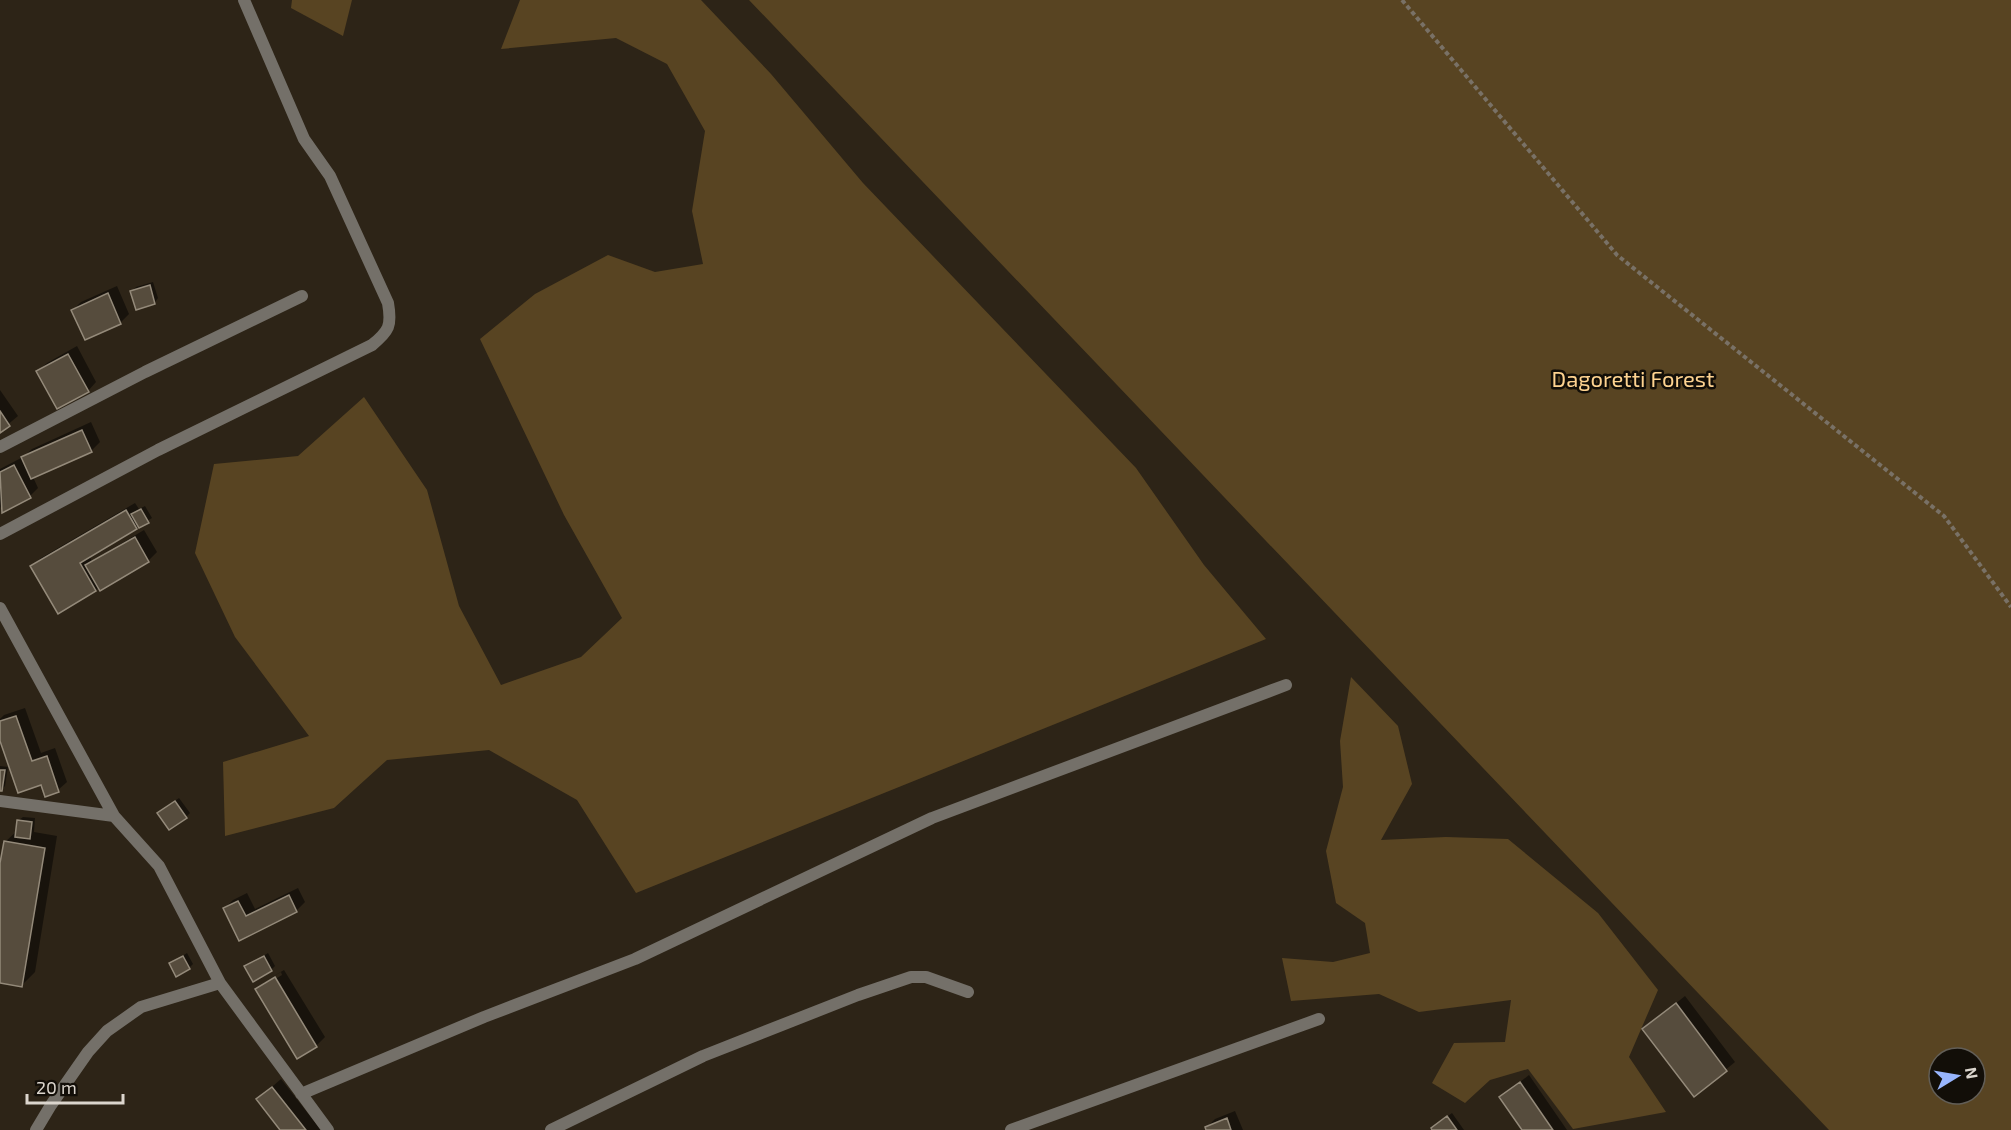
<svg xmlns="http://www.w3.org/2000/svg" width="2011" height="1130" viewBox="0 0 2011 1130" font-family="'Exo 2',sans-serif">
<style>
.green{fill:#584422;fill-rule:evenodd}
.shadow{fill:#0007}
.building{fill:#564c3d;stroke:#948a7a;stroke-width:1.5}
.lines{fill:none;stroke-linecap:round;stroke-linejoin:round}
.path{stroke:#797166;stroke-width:4;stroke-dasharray:4.5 3;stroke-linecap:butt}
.street{stroke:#747069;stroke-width:12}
.labels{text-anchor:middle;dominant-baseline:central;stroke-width:5;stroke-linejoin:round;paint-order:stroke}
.park-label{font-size:22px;fill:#fed390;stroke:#120e08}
</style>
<rect width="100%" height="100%" fill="#2d2417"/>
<path class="green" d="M292 0H352L343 36 291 8Z
M520 0H701L771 74 863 183 1136 468 1204 565 1266 639 636 893 577 800 489 750 387 760 334 808 225 836 223 762 309 736 235 637 195 553 214 464 298 456 364 397 427 490 459 606 501 685 581 657 622 618 564 515 480 339 535 294 608 255 655 272 703 264 692 211 705 131 667 64 616 38 501 49Z
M749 0H2011V1130H1829ZM1939 1058H1975V1094H1939Z
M1351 677 1398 726 1412 784 1381 840 1446 837 1508 839 1598 913 1658 990 1629 1057 1666 1112 1573 1129 1528 1069 1490 1080 1465 1103 1432 1083 1454 1043 1505 1042 1511 1000 1419 1012 1379 994 1291 1001 1282 958 1333 962 1370 953 1365 923 1336 903 1326 851 1343 787 1340 741Z"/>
<path class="shadow" d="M153 282 158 298 155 302 132 291 136 287Z
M117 286 129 314 120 323 73 310 81 302Z
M77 346 96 382 88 391 38 371 47 363Z
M0 390 18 416 0 431Z
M91 422 100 442 91 451 33 477 38 488 30 496 2 510 0 506V469L23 457 32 449Z
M135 503 139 509 145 506 152 518 89 556 92 561 144 530 157 552 148 561 95 590 32 566 41 558Z
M25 708 41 753 55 748 67 782 58 790 42 784 0 736V719L4 715Z
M0 766 8 767 5 786 1 790Z
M179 798 190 813 186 817 163 809Z
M23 817 35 818 34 832 57 836 35 972 22 985 0 982V872L5 842 18 830 19 820Z
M298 888 305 902 296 911 240 939 225 908 233 900 247 893 255 909Z
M187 953 193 964 189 968 170 964Z
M268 953 275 966 271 970 246 967Z
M284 970 325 1037 316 1046 257 989 265 982V985L282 975 281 972 265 981Z
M1685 996 1735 1062 1695 1095 1644 1029Z
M1529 1075 1567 1130H1524L1501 1097Z
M281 1079 321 1130H282L258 1099Z
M1235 1111 1243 1130H1208L1207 1127 1215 1119Z
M1452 1113 1464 1130H1434L1437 1124Z"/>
<path class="building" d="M150 285 155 304 136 310 130 291Z
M108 293 121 324 85 340 71 310Z
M68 354 89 392 57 409 36 371Z
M0 411 10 426 0 433Z
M82 430 92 452 31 479 21 457Z
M14 465 31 498 2 513 0 472Z
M141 509 149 523 139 528 131 514Z
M126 510 137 529 80 563 96 591 58 614 30 566Z
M135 537 149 562 100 591 85 565Z
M16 716 32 761 47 756 59 792 45 797 41 785 18 793 0 741V721Z
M0 770H5L2 791H0Z
M175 801 187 818 169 830 157 813Z
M17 820 32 822 30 839 15 837Z
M4 841 45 848 22 987 0 983V863Z
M289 895 297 912 239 941 223 908 238 901 246 916Z
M183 956 190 969 176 977 169 963Z
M264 956 272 971 253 982 244 966Z
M275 977 317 1047 297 1059 255 989Z
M1676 1003 1727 1071 1694 1097 1642 1029Z
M1520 1082 1553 1130H1522L1499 1097Z
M272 1087 306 1130H280L256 1099Z
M1447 1116 1457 1130H1432L1431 1128Z
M1227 1118 1231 1130H1206L1205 1127Z"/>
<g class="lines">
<path class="path" d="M1402 0 1617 255 1944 516 2011 607"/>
<path class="street" d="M0 447 145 372 302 296
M0 534 158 450 372 345C389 331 392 326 388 303L330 176 304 139 244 0
M0 608 114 816 159 866 220 983 328 1130
M0 801 114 816
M301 1094 484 1017 635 959 932 818 1286 685
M36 1130 51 1105 88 1052 107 1031 141 1007 220 983
M551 1130 703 1056 858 995 911 977H926L968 992
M1011 1130 1319 1019"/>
</g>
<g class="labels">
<g class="park-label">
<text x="1633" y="378">Dagoretti Forest</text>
</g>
</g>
<g transform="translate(1957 1076) rotate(79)"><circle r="28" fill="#120e08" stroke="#625e57" stroke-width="1.5"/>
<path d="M0-4.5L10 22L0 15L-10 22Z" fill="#98b5fd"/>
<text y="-9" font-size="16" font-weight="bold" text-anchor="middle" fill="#dbd5cd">N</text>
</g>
<path d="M27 1094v9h96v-9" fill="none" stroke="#dbd5cd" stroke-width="3"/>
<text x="36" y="1094" font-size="18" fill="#dbd5cd" stroke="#120e08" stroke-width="4.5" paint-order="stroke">20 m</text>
</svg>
